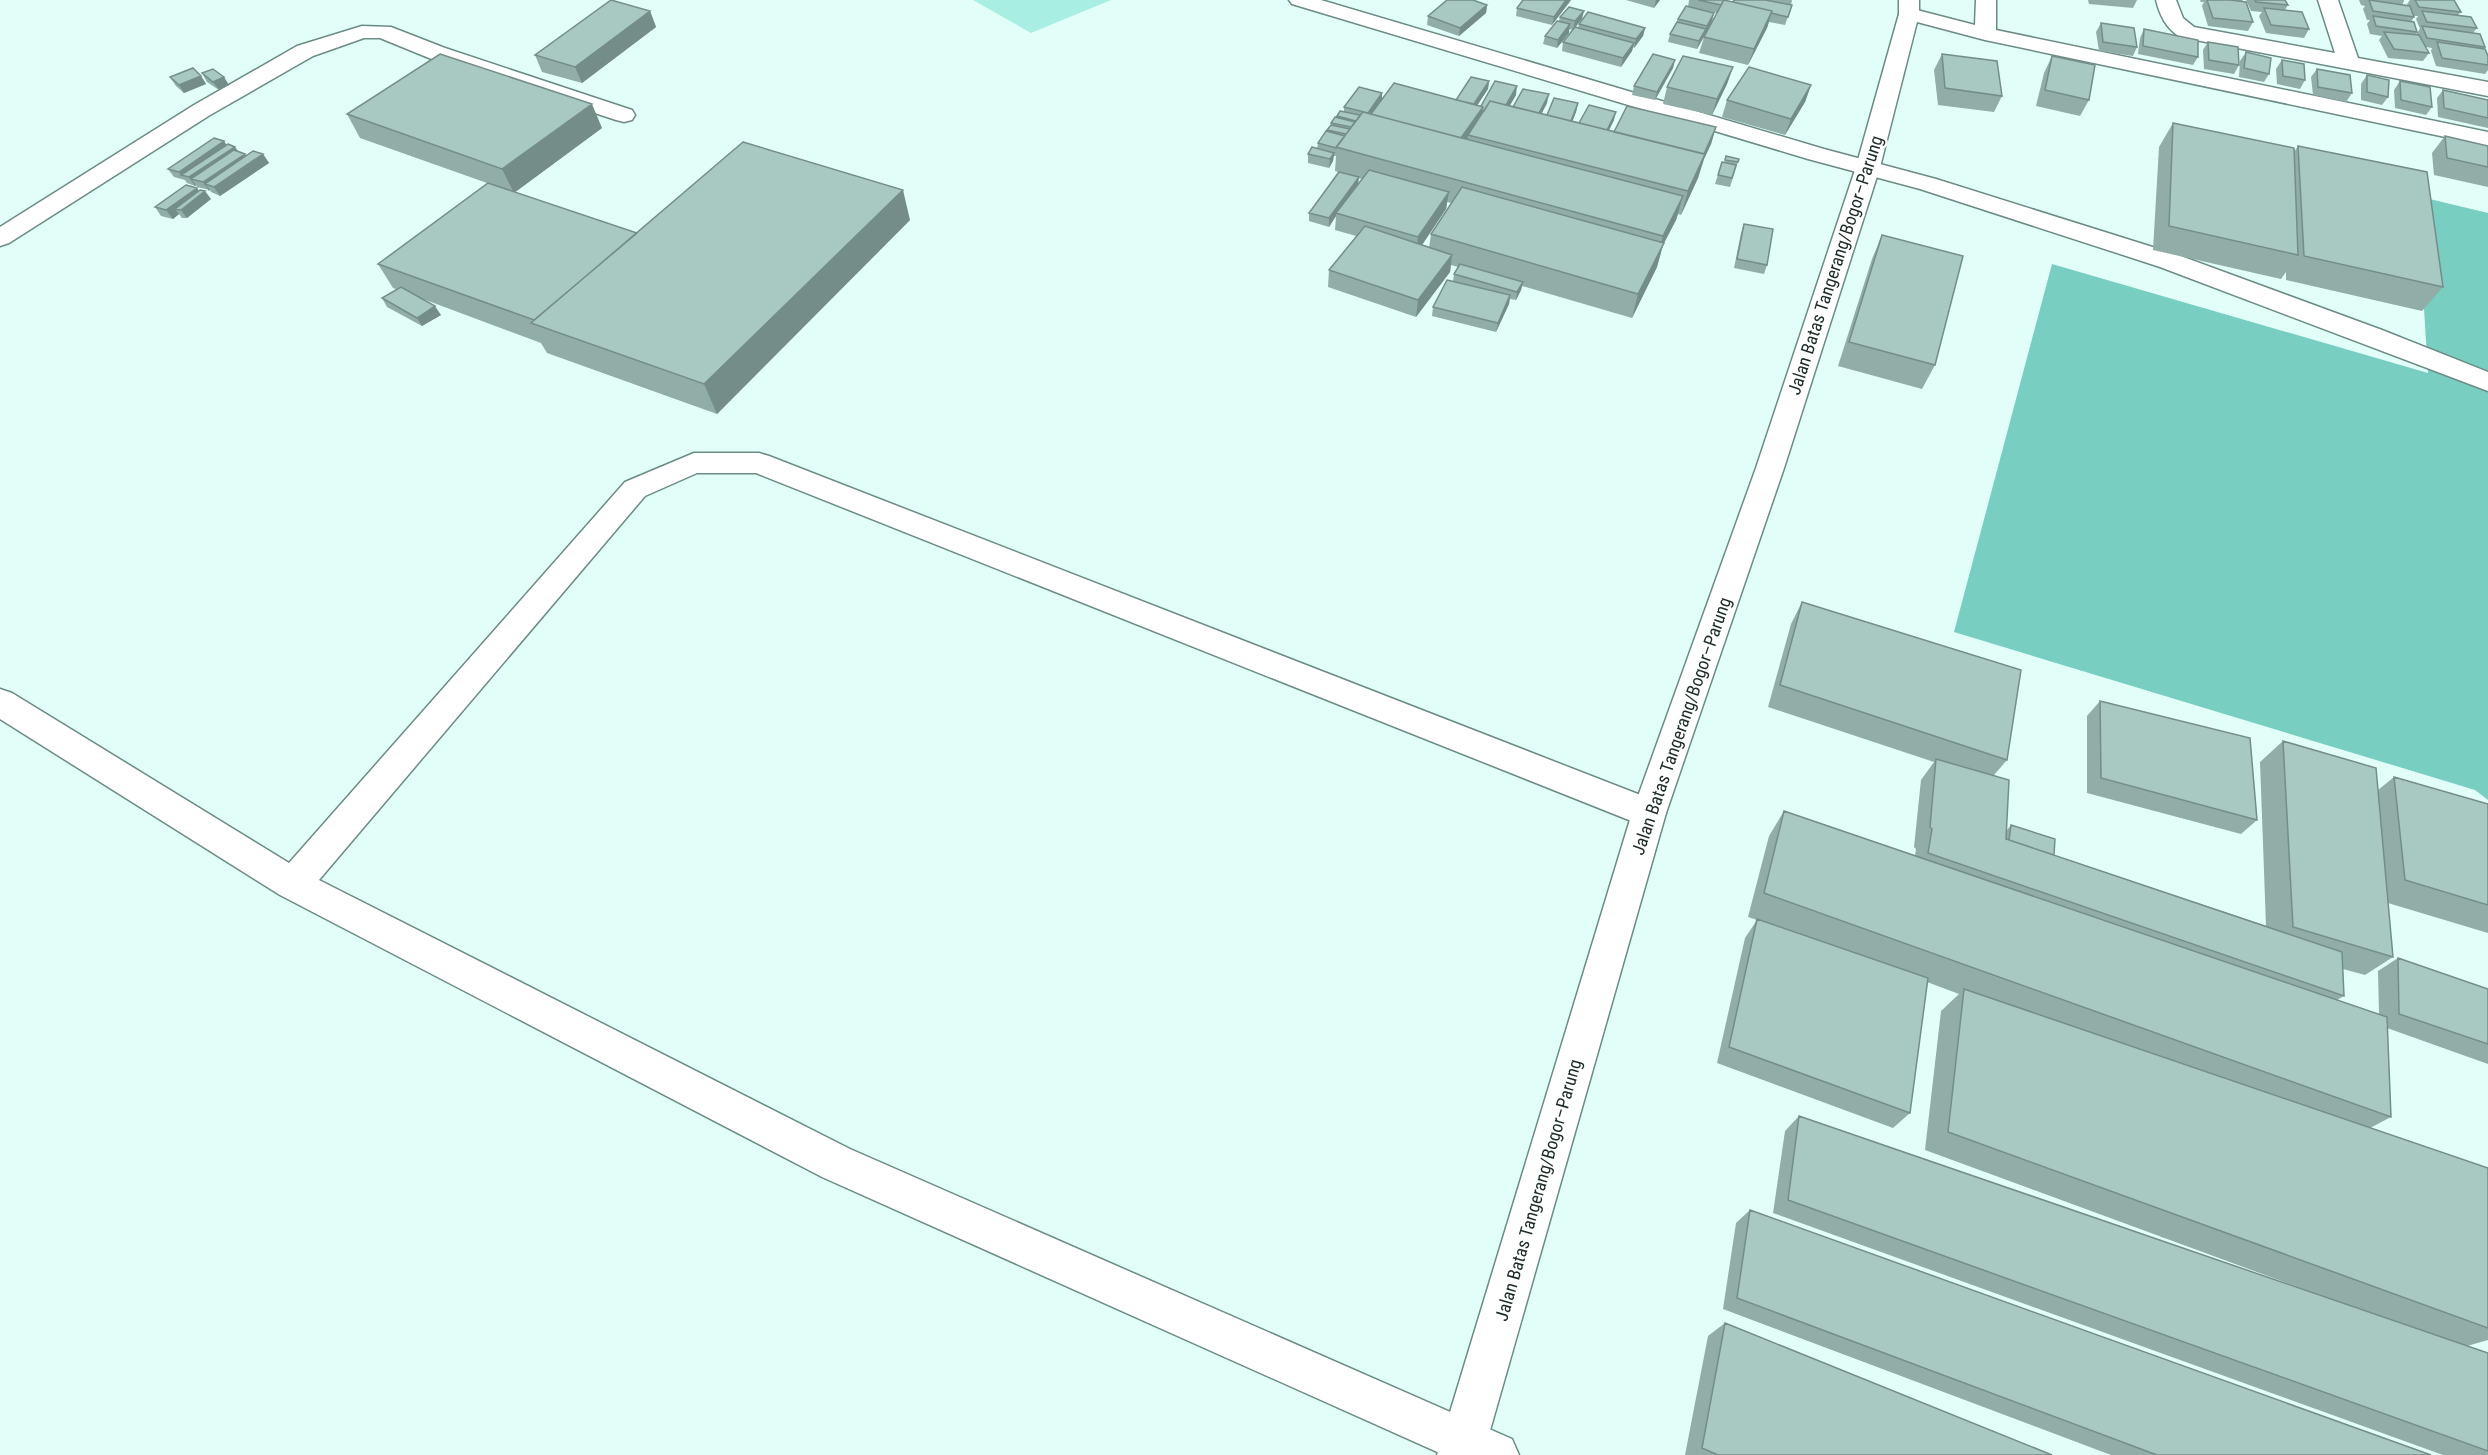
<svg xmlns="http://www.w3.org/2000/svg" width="2488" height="1455" viewBox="0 0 2488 1455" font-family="'Roboto Condensed',sans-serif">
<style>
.green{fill:#a8eee2}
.forest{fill:#78cfc1}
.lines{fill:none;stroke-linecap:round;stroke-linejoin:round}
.minor-casing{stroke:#6b8b85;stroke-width:3}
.major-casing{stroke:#6b8b85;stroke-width:3}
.minor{fill:#fff;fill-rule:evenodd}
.major{fill:#fff;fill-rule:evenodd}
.wall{fill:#90ada7;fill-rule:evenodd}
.shaded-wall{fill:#758d88}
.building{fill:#a7c9c2;stroke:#758d88;stroke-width:1.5}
.labels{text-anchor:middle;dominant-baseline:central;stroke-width:5;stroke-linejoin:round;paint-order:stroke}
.street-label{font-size:18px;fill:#1d2b28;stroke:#fff}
</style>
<rect width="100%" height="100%" fill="#e2fef9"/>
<path class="green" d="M973 0H1111L1031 33Z"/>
<path class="forest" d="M2417 196 2488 213V800L2475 790 1954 632 2052 264 2428 373Z"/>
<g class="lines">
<defs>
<path id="minor" d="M1289 0H1321L1824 149 1936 179 2178 255 2382 330 2488 372V391L2160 267 1920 189 1808 159 1292 4Z
M1976 0H1996V30L2488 132V146L1985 40 1902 18 1899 14 1902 10 1909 8 1975 25Z
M2156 0H2176L2183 18 2194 27 2335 53 2318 0H2338L2358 58 2488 82V96L2180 37C2166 28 2160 16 2156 0Z
M362 26 391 27 445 48 632 110 635 115 632 120 624 122 616 120 429 58 380 38H364L313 56 210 115 9 243 0 246V227L194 105 297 46Z
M694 453H759L769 456 1661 803 1666 813 1661 823 1649 828 756 473H697L645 496 319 880 850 1149 1512 1439 1519 1455H1444L822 1177 280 895 0 719V689L12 693 289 863 625 482Z"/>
<path id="major" d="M1899 0H1919V14L1880 167 1784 468 1666 813 1483 1455H1437L1632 813 1756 468 1856 167 1899 14Z"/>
</defs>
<use href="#minor" class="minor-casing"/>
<use href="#major" class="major-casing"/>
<use href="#minor" class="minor"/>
<use href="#major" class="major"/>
</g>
<path class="wall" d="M1571 0 1552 25 1516 16 1517 8Z
M1626 0H1660L1654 8Z
M1689 0H1728V1L1733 2 1734 0H1792L1791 5H1792L1785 25 1769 22 1767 28 1748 65 1699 53 1704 37 1697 49 1668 42 1670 34 1678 19 1714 13 1712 21 1704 37 1717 13 1688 7Z
M2088 0H2137L2133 8 2089 4Z
M2200 0H2243L2242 1 2253 22 2248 31 2208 26 2202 6 2204 2H2201Z
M2246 0H2285L2288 5 2285 10 2309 29 2304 38 2266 33 2259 16 2262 12 2251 11Z
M2359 0H2404V1L2402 5 2408 6 2407 4 2410 0H2451L2461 12 2458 15 2477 28 2473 33 2485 47 2483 49 2488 56V70L2485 74 2436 66 2431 51 2432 48 2426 47 2429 53 2423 61 2388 58 2379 40 2382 36 2370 34 2367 24 2370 20H2367L2363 9 2365 6 2361 5ZM2414 16H2418L2416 19 2420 29 2416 34 2417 35H2415L2417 32 2411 22 2414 17Z
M1487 5 1486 13 1459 36 1427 25 1428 16Z
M650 11 656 27 582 83 542 72 535 55Z
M1584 11 1576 27 1578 28 1579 24 1645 28 1643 36 1634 48 1633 47 1632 51 1621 67 1562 51 1563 42 1573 30 1569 29V33L1557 48 1543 44 1545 36 1559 21 1560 17Z
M2101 23 2137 47 2133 56 2099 51 2096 32Z
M2144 29 2198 57 2193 65 2138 54 2140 38Z
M2208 42 2239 65 2234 74 2204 69 2203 50Z
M2246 52 2269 74 2264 82 2239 77 2240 61Z
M1942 54 2002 96 1994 112 1938 105 1934 70Z
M2052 56 2089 100 2080 116 2036 106 2044 73Z
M1675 60 1673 68 1655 100 1632 95 1634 86Z
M2282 60 2305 80 2300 89 2277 84 2276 69Z
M1733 67 1727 84 1712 115 1663 104 1667 87Z
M2317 69 2352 93 2346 102 2313 95 2311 77Z
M202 73 229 85 219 90 207 82Z
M2367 75 2388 97 2382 105 2361 100V84Z
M201 76 206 84 184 93 176 86 170 77Z
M1489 81 1488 89 1477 105 1481 106 1516 95 1509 106 1513 107 1547 103 1541 114 1547 115 1578 103 1576 112 1572 122 1579 123 1614 120 1609 131 1614 132 1716 127 1711 144 1704 159 1698 178 1681 215 1678 214 1676 220 1663 245 1657 267 1632 318 1522 286 1521 290 1516 300 1510 299 1509 304 1496 332 1432 316 1433 307 1453 281 1454 274 1458 267 1451 265 1450 272 1416 317 1328 287 1329 270 1356 236 1335 230 1336 216 1329 227 1309 221V213L1338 172 1335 171 1336 156H1334L1333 161 1329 168 1308 163V154L1317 149 1318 143 1327 132 1331 125V123L1337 118V116L1344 112V107L1382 93V100H1456ZM1358 178 1362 179 1358 185ZM1447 202 1451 203 1431 234 1429 248 1422 245 1446 209Z
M2400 81 2432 107 2426 115 2395 108 2394 90Z
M1811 85 1805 102 1785 135 1722 117 1727 100Z
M2443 90 2488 100V128L2438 117 2437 98Z
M347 114 602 128 515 192 637 233 910 220 717 414 547 353 541 343 423 299 441 315 422 326 387 307 382 298 396 289 393 288 378 264 487 183 360 138Z
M2173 123 2294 152 2298 146 2443 287 2422 311 2286 280V272L2281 279 2153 250 2159 147Z
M2445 136 2488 146V187L2434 175 2432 153Z
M224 141 226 145 239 152 245 154 246 156 263 154 269 163 220 196 211 192 210 190 197 187 196 185 195 186 187 183 185 180 174 177 168 169Z
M1726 156 1739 159 1730 187 1715 184 1722 162 1724 163Z
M199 190 211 199 187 218H182L179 214 173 219 161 216 155 207Z
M1744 224 1767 265 1764 274 1734 268 1741 233Z
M1882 235 1935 365 1922 389 1838 366 1872 259Z
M1802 602 2007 760 1994 775 2007 830 2011 825 2054 855 2266 926 2260 762 2283 741 2378 790 2394 777 2488 804V933L2388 903 2393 957 2365 975 2343 969 2344 996 2337 1000 2379 1014 2378 971 2398 958 2488 989V1064L2387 1028 2391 1117 2370 1128 2488 1168V1340L2467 1346 2488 1353V1455H2443L1773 1213 1785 1131 1799 1116 2314 1293 1925 1150 1941 1011 1959 994 1927 982 1910 1113 1893 1128 1717 1063 1745 938 1757 920 1748 917 1769 836 1784 811 1915 856 1916 849 1914 847 1921 780 1934 762 1768 707 1791 624Z
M2100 701 2257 820 2241 834 2087 793V716Z
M1750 1210 2431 1455H2111L1723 1309 1736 1223Z
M1725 1323 2052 1455H1685L1708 1336Z"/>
<path class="shaded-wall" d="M1566 0H1571L1552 25 1554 17Z
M1656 0H1660L1654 8Z
M1487 5 1486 13 1459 36 1460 28Z
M650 11 656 27 582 83 575 67Z
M1584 11 1582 19 1573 30 1575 21Z
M1772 11 1767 28 1748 65 1754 49Z
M1714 13 1712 21 1697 49 1699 41Z
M1570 24 1569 33 1557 48 1558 40Z
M1645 28 1643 36 1634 48 1636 39Z
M1634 43 1632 51 1621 67 1623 58Z
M1675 60 1673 68 1655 100 1657 92Z
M1733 67 1727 84 1712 115 1717 99Z
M201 76 206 84 184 93 179 85Z
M224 77 229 85 219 90 213 82Z
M1489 81 1488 89 1471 115 1472 106Z
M1811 85 1805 102 1785 135 1791 119Z
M1517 86 1516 95 1500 123 1501 114Z
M1382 93V101L1373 114H1368Z
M1549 94 1547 103 1533 131 1535 122Z
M1578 103 1576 112 1565 140 1566 131Z
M592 104 602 128 514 193 502 169Z
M1483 107 1480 123 1468 135 1467 142 1461 138Z
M1616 112 1614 120 1599 148 1601 140Z
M1716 127 1711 144 1704 159 1698 178 1681 215 1688 191Z
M224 141 230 150 235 147 241 155 191 179 196 185 195 186 189 177 181 175 179 172Z
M1334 153 1333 161 1329 168 1330 159Z
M245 154 251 163 263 154 269 163 220 196 214 187 205 184 210 190 209 191 203 182Z
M1359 177 1358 186 1336 213V216L1329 227V218Z
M197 188 201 194 205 191 211 199 187 218 181 210 175 209 179 214 173 219 166 210Z
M903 190 910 220 717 414 704 384Z
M1449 192 1446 209 1416 254 1418 237Z
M1683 196 1676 220 1663 245 1657 267 1632 318 1638 294 1657 257 1663 236Z
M1452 255 1450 272 1416 317 1418 300Z
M1523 282 1521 290 1516 300 1517 292Z
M1510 295 1509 304 1496 332 1498 323Z
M435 306 441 315 422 326 417 318Z"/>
<path class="building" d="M611 0 650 11 575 67 535 55Z
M1447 0H1473L1487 5 1460 28 1428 16Z
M1523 0H1566L1554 17 1517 8Z
M1698 0H1726H1724L1721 5Z
M1724 0 1772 11 1754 49 1704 37Z
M1734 0H1765L1792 5 1788 17 1771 13 1772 11 1733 2Z
M2207 0H2230L2246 2 2253 22 2213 18Z
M2255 0H2285L2288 5 2256 2Z
M2369 0 2410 6 2414 17 2373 11Z
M2415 0H2454L2461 12 2419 7Z
M1686 6 1714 13 1707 26 1678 19Z
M1569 7 1584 11 1575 21 1560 17Z
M2264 8 2302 12 2309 29 2271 25Z
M2422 11 2471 17 2477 28 2427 22Z
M1588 12 1645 28 1636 39 1579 24Z
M2373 16 2414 22 2417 32 2376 26Z
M1557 21 1570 24 1558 40 1545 36Z
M1677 22 1706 29 1699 41 1670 34Z
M2101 23 2134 28 2137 47 2103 42Z
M2422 26 2480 34 2485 47 2427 38Z
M1575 27 1634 43 1623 58 1563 42Z
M2144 29 2198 40V57L2143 46Z
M2384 32 2419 35 2429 53 2394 49Z
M2208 42 2238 47 2239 65 2209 60Z
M2437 42 2485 49 2488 56V65L2442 58Z
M2246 52 2271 58 2269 74 2244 68Z
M440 54 592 104 502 169 347 114Z
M1653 54 1675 60 1657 92 1634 86Z
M1942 54 1997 61 2002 96 1945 88Z
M1683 56 1733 67 1717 99 1667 87Z
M2052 56 2095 65 2089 100 2045 90Z
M2282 60 2304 64 2305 80 2283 76Z
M1749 67 1811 85 1791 119 1727 100Z
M193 68 201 76 179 85 170 77Z
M213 69 224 77 213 82 202 73Z
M2317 69 2350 75 2352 93 2318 87Z
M2367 75 2389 80 2388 97 2367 92Z
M1471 77 1489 81 1474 104 1456 100Z
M1495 81 1517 86 1506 105 1490 101 1484 111 1482 110 1483 107 1481 106Z
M2400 81 2430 87 2432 107 2401 100Z
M1394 83 1483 107 1461 138 1371 114Z
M1359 87 1382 93 1368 113 1344 107Z
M1523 89 1549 94 1539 113 1513 107Z
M2443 90 2488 100V118L2444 108Z
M1554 98 1578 103 1571 121 1547 115Z
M1490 101 1705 154 1688 191 1468 135Z
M1589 105 1616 112 1607 130 1579 123Z
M1627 106 1716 127 1704 154 1614 132Z
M1340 111 1360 115 1356 121 1337 116Z
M1363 112 1683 196 1663 236 1336 147Z
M1335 117 1355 122 1351 127 1331 123Z
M2173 123 2294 148 2298 255 2169 226Z
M1331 125 1350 129 1346 134 1327 130Z
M1326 131 1345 136 1336 148 1318 143Z
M2445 136 2488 146V167L2447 158Z
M214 138 224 141 179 172 168 169Z
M743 142 903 190 704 384 531 323Z
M228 144 235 147 189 177 181 175Z
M2298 146 2427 172 2443 287 2304 256Z
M1312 147 1334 153 1330 159 1308 154Z
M234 150 245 154 203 182 191 179Z
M253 151 263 154 214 187 205 184Z
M1726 156 1739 159 1738 162 1725 160Z
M1722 162 1736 165 1732 178 1718 175Z
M1369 170 1449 192 1418 237 1336 213Z
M1339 172 1359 177 1329 218 1309 213Z
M488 183 637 233 534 320 378 264Z
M186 185 197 188 166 210 155 207Z
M1462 187 1664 243 1638 294 1431 234Z
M200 190 205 191 181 210 175 209Z
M1744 224 1773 229 1767 265 1737 259Z
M1365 226 1452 255 1418 300 1329 270Z
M1882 235 1963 256 1935 365 1849 342Z
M1460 264 1523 282 1517 292 1454 274Z
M1447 280 1510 295 1498 323 1433 307Z
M401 287 435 306 417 318 382 298Z
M1802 602 2021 670 2007 760 1780 685Z
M2100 701 2250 738 2257 820 2101 778Z
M2283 741 2376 768 2393 957 2293 927Z
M1936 759 2009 780 2006 839 2342 952 2344 996 1928 853 1932 829 1930 827Z
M2394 777 2488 804V905L2405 880Z
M1784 811 2387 1017 2391 1117 1764 893Z
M2011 825 2055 839 2054 855 2009 840Z
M1757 919 1928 978 1910 1113 1729 1047Z
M2398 958 2488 989V1044L2399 1014Z
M1964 989 2488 1168V1328L1948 1132Z
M1799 1116 2488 1353V1451L1788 1200Z
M1750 1210 2431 1455H2157L1737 1298Z
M1725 1323 2052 1455H1718L1702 1448Z"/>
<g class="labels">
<g class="street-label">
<text transform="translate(1835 265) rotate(-72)">Jalan Batas Tangerang/Bogor–Parung</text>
<text transform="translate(1681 726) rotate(-71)">Jalan Batas Tangerang/Bogor–Parung</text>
<text transform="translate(1538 1190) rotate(-74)">Jalan Batas Tangerang/Bogor–Parung</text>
</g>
</g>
</svg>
